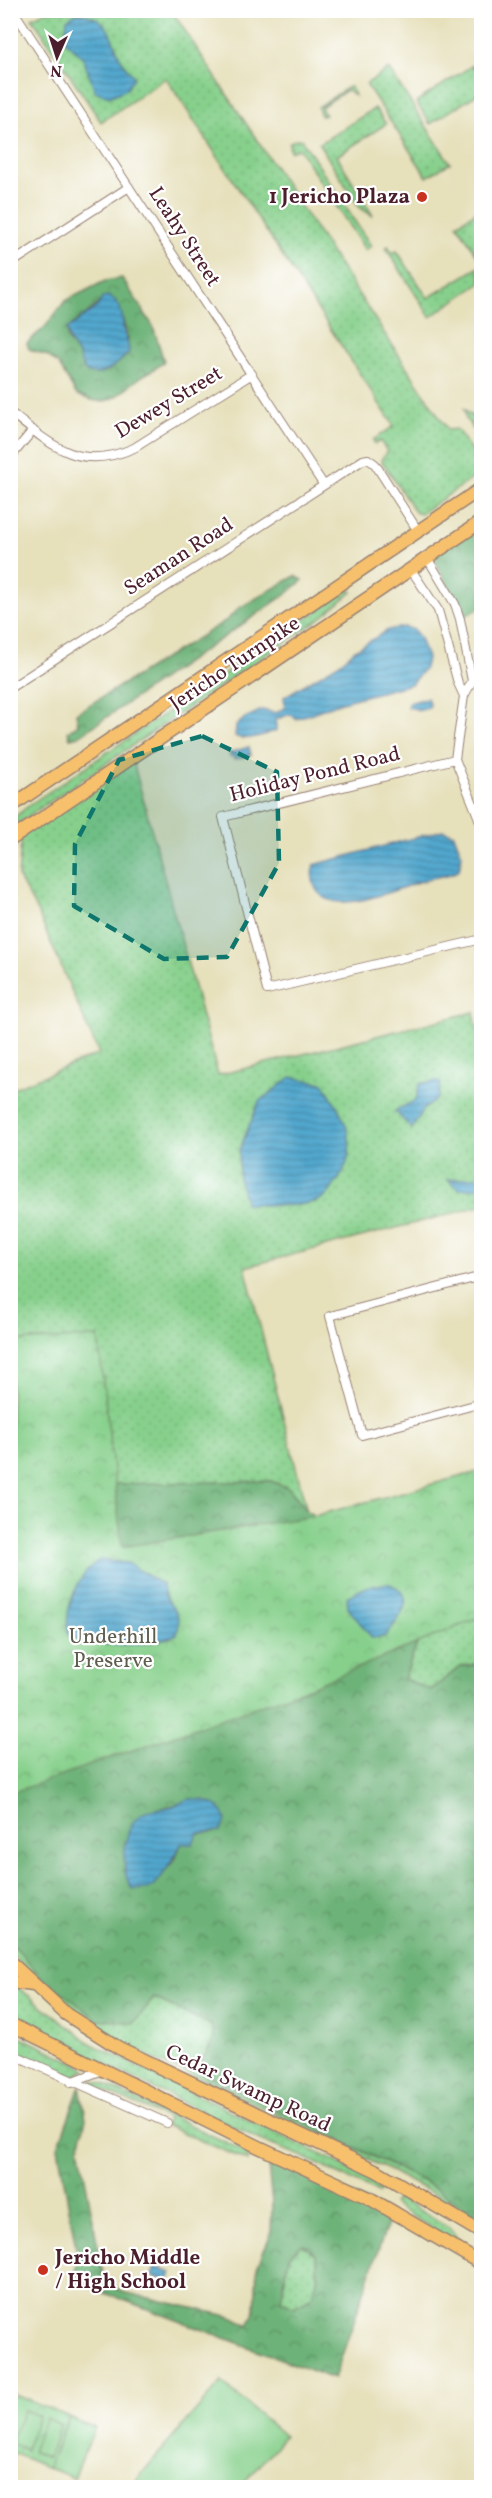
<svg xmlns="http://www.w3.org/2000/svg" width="492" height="2498" viewBox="0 0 492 2498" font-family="Vollkorn,serif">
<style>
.grass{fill:url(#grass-dots);stroke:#68785c;stroke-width:1.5}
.forest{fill:url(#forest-crowns);stroke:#5c6852;stroke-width:1.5;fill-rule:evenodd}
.park{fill:url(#park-crowns);stroke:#68785c;stroke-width:1.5}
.pitch{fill:#87d08c;stroke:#68785c;stroke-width:1.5}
.water{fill:url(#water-rules);stroke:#4e637c;stroke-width:1.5}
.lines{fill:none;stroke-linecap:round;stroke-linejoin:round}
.street-casing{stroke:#988073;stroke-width:10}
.primary-casing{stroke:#988073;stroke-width:15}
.street{stroke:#fff;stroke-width:8}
.primary{stroke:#f7c06c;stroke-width:12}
.marked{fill:#0f766e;fill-opacity:0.2;stroke:#0f766e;stroke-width:4.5;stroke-dasharray:12 8;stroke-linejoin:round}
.poi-dot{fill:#c8321e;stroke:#fff;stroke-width:2}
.labels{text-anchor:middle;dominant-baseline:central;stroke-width:4.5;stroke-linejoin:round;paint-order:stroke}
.poi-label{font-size:21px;font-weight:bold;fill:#4a1f2b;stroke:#fff;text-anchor:end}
.street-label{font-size:21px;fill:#4a1f2b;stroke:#fff}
.park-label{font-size:21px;fill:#5f5d4d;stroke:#fff}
</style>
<defs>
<pattern id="grass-dots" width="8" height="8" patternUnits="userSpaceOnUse" patternTransform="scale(1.5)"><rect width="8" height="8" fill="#87d08c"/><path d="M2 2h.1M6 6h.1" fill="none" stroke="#76b279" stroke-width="1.8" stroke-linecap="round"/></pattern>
<pattern id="forest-crowns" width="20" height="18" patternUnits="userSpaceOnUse" patternTransform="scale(1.5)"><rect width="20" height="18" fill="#6db278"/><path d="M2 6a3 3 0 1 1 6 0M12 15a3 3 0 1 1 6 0" fill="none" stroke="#5c9063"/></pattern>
<pattern id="park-crowns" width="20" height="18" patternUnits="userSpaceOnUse" patternTransform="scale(1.5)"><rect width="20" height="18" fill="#87d08c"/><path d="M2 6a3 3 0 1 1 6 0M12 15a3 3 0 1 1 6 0" fill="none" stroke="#76b279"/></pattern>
<pattern id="water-rules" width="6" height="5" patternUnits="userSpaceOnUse" patternTransform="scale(1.5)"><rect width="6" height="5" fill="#51a7ce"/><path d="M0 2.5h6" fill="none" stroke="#4587a7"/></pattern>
</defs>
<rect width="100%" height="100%" fill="#fff"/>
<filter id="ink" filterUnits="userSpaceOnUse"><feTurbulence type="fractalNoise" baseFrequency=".0167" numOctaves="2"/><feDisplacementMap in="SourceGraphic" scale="12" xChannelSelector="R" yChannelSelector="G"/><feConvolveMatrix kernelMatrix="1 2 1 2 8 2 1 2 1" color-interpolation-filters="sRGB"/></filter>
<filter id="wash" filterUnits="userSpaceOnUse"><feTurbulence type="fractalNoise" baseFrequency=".008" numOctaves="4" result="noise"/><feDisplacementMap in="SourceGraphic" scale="24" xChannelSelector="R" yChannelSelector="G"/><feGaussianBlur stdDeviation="1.35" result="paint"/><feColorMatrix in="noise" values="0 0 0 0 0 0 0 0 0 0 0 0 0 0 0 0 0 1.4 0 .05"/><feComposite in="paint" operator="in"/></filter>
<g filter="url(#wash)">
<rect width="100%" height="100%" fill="#e6e0bb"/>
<path class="grass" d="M46 11H172L448 430 457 429 481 465 478 475 420 514 415 512 381 460 387 451 380 441 375 444 373 440 394 426 166 78 101 122 32 18Z
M473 65 481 78V96L479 93 430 124 416 102Z
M389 69 450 163 427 177 366 84Z
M348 87H351L355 96 347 90 321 107 325 115 321 116 318 107Z
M375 108 386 124 337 156 373 216 360 208 319 144Z
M297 139 302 140 371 246 365 250 299 149 290 151 289 143Z
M480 209 482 212 481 261 457 224Z
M388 246 393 253 397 251 428 298 479 267 481 283 430 317 386 248Z
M464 409 471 416 481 409V440L466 419Z
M350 589 352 592 318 620 11 828V820L32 803Z
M132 758 218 1075 474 1012 482 1060 481 1206 245 1267 307 1511 289 1488 11 1487V1089L99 1054 38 913 18 876 22 832Z
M481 1471V1663L460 1667 431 1690 404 1679Z
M10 1942 40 1976 154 1998 211 2025 214 2039 197 2070 427 2183 481 2218V2223L452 2204 387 2169 200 2077 161 2063 111 2037 60 2000 11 1954Z
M10 1987 20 1989 92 2044 382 2184 384 2189 379 2193 301 2156 267 2143 11 2019Z
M10 2032 80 2065 86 2070 73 2077 11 2050Z
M93 2081 103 2083 246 2152 248 2161 165 2125 168 2118 86 2083Z
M398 2198 449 2227 459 2240 455 2242 395 2206 393 2203Z
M302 2244 316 2255 318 2276 312 2297 294 2308 281 2300 289 2256Z"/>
<path class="forest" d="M122 278 153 326 164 361C157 369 150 371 141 377 116 395 110 411 76 394L59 365 48 356 29 349 27 343 46 326 65 301 105 281ZM115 300C123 313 123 324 128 338L118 363 100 373H90L85 370 79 355 67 339V329L102 301Z
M481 521V608L464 616 431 553Z
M295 576 303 580 288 593 79 736 70 738 68 732 78 724 76 713 227 620 239 608Z
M271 1481 289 1488 307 1511 376 1556 422 1630 404 1679 431 1690 460 1667 481 1663V2218L427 2183 196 2070 214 2039 211 2025 154 1998 134 2023 97 2019 40 1976 11 1942 10 1486ZM203 1800 219 1807 220 1831 198 1833 181 1844 174 1861 161 1873 124 1861 129 1836 147 1811C167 1808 183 1801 203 1800Z
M80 2086 86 2119 79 2146 104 2279 123 2292 232 2317 248 2326 255 2310 257 2267 271 2233 272 2203 268 2166 273 2161 281 2160 391 2213 334 2379 73 2281 78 2259 58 2147ZM303 2244 316 2255 318 2276 312 2297 294 2307 281 2300 289 2256Z"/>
<path class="park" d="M98 1337 122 1547 314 1516 481 1471V1617L306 1689 11 1793V1341Z
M10 2393 69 2417 48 2468 11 2452Z"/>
<path class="pitch" d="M221 2382 285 2436 240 2487H130Z
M24 2410 39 2416 26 2449 10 2443Z
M69 2417 95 2428 74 2478 48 2468Z
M46 2418 61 2425 48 2458 32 2451Z"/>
<path class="water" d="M77 13C109 17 109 31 120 57 123 64 129 71 134 77L127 89 109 97 95 91 83 58 65 41 67 19Z
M108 296C120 302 122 311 123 323 123 333 129 341 129 352 122 361 97 383 85 370 81 366 81 358 77 353 71 344 68 340 67 329L97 307 103 297Z
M405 627 414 630 420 638 427 658 425 668 411 684 342 702 296 719 290 714 275 720 277 730C266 735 245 742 235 736L236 726 245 718 262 710 276 713 285 707 284 697 340 663 355 650 388 630Z
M427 698 430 705 428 708 420 710 408 707V703Z
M249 747 251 755 234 759 233 756 230 757 229 753Z
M443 830 454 834 462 855 459 870C449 876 439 876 428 879 402 886 331 922 315 887 312 879 311 872 314 865Z
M291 1077 323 1083C343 1115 363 1144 338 1180 334 1185 329 1195 324 1198 302 1209 270 1205 246 1204L239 1181V1151L259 1102Z
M435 1081 441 1082 438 1098 423 1110 412 1129 395 1111 416 1100 420 1084Z
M481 1176V1188L460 1189 448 1180Z
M99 1560 128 1563 163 1585C164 1609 185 1607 177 1634 152 1647 93 1649 68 1635 64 1609 77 1575 99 1560Z
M387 1583C422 1596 399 1615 386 1636L372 1638 348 1608 347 1597 366 1587Z
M190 1799C206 1800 221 1802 226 1820L220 1831 198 1833 192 1844H181C179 1851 158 1884 152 1887 146 1891 139 1889 133 1889 119 1876 123 1830 137 1818 147 1808 160 1810 173 1806 179 1804 183 1801 190 1799Z
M155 2267 172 2272 169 2282 152 2276Z"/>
</g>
<g filter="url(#ink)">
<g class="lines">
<defs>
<path id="street" d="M13 10 323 484
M10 264 129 187
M10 412C52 446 79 472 134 448L252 374
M10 458 33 430
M426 556 455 604 460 619 472 681 464 696 455 759 482 826
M410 568 438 610 458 683 464 696
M10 688 363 460 368 459 375 464 418 531
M455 759 223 817 267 990 482 939
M482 1276 330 1316 362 1435 482 1403
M10 2053 167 2123
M71 2082 103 2070"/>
<path id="primary" d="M10 807 482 488
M10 840 482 521
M10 1962 66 2014 119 2048 377 2171 482 2233
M10 1982 33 1985
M10 2024 259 2147 369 2198 482 2264"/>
</defs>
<use href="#street" class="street-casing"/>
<use href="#primary" class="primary-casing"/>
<use href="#street" class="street"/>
<use href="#primary" class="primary"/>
</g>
</g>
<path class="marked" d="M202 736 277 772 279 863 227 957 164 959 74 906 75 844 119 760Z"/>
<g class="poi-dot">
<circle cx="422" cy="197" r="6"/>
<circle cx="43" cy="2270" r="6"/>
</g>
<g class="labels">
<g class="poi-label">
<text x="410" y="197">1 Jericho Plaza</text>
<text x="55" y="2258" text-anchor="start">Jericho Middle<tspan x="55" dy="24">/ High School</tspan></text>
</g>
<g class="street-label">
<text transform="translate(184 237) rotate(57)">Leahy Street</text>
<text transform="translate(169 403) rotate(-31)">Dewey Street</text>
<text transform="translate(179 557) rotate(-33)">Seaman Road</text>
<text transform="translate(235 664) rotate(-34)">Jericho Turnpike</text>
<text transform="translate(315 775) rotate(-14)">Holiday Pond Road</text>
<text transform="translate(248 2089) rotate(25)">Cedar Swamp Road</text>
</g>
<g class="park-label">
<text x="113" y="1637">Underhill<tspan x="113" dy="24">Preserve</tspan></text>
</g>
</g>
<rect width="492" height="2498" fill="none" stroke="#fff" stroke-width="36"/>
<g transform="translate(57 57) rotate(183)" stroke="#ffffff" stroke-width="4.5" paint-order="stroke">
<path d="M0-4.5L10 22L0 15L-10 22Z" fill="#4a1f2b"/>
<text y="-9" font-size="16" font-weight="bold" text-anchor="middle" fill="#4a1f2b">N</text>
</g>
</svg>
